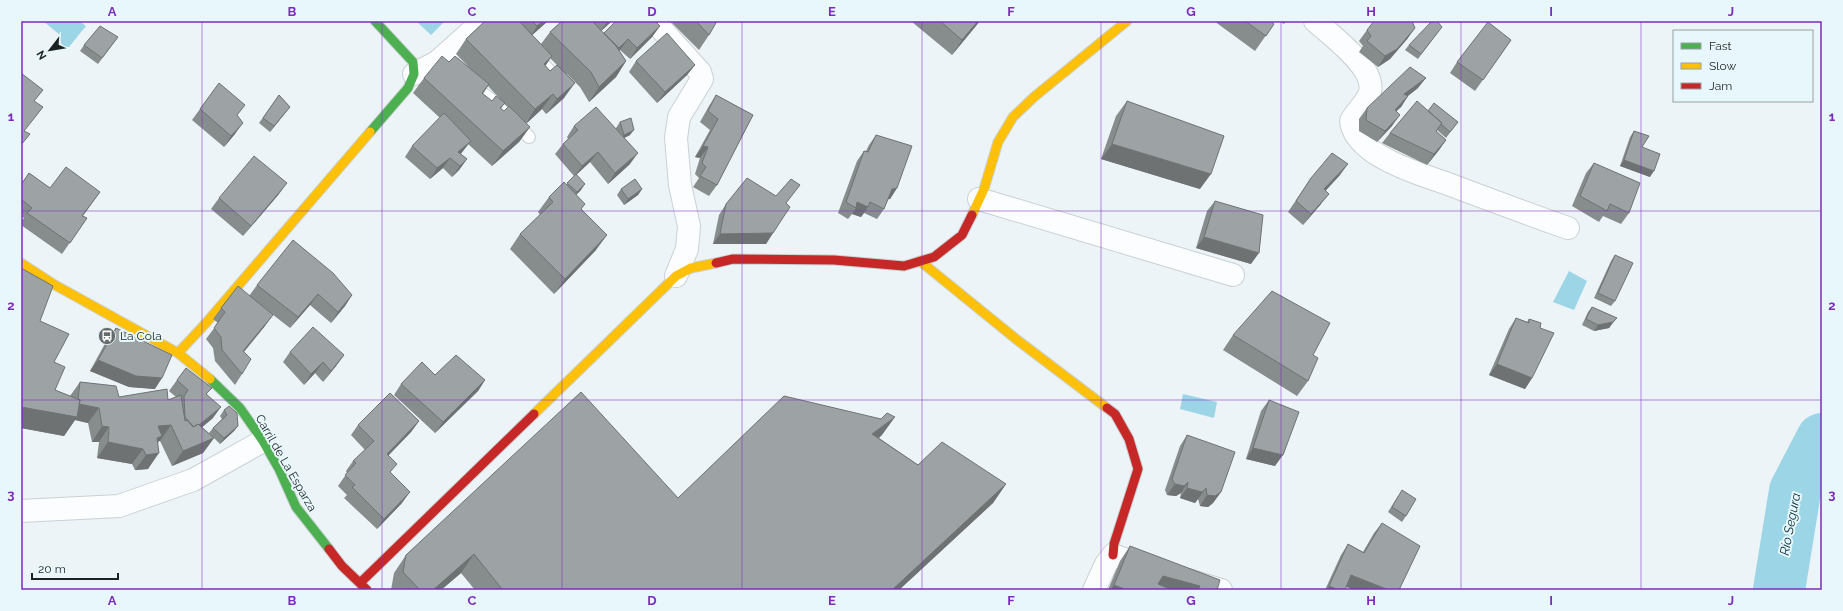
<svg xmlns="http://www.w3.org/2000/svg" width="1843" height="611" viewBox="0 0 1843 611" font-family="Raleway,sans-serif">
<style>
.water{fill:#9cd5e6}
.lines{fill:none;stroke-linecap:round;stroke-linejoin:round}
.river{stroke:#9cd5e6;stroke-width:52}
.lane-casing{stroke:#cad1d3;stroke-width:14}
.street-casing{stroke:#cad1d3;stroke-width:24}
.fast-casing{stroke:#cad1d3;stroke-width:11}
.slow-casing{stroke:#cad1d3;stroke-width:11}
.jam-casing{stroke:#cad1d3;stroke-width:11}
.lane{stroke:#fcfdfe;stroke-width:12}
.street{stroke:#fcfdfe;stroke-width:22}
.fast{stroke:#4caf50;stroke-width:9}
.slow{stroke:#ffc107;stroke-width:9}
.jam{stroke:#c62828;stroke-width:9}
.wall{fill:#878c8d;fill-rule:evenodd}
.shaded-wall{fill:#6e7273}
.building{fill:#9da3a4;stroke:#6e7273}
.grid{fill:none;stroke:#7b2cbf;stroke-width:1;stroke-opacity:0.55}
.labels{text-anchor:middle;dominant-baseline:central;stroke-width:4;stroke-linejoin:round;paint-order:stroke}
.poi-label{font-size:12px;fill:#1c2122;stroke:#e8f7fb;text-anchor:start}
.street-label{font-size:12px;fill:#1c2122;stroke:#e8f7fb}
.water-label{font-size:13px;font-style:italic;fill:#083039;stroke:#e8f7fb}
.neatline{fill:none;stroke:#7b2cbf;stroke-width:1.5}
.grid-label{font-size:13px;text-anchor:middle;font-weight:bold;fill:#7b2cbf}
</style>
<rect width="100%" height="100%" fill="#ecf4f7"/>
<path class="water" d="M43 21H79L86 26 69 47H64L61 43 60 35Z
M416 21H445L431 35Z
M1569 271 1587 281 1574 310 1553 302Z
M1183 394 1217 402 1214 418 1180 409Z"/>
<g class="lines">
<path class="river" d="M1779 590 1795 491 1822 439"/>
<defs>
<path id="lane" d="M534 54 561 83
M471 85 493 101 529 137"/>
<path id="street" d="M654 21 700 72 702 79 679 117 676 138 680 185 689 226 687 249 676 276
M1315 21C1332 36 1376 68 1370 92 1367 103 1356 111 1351 121 1352 131 1358 139 1366 146 1384 163 1425 176 1448 184 1488 199 1528 214 1568 228
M414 74 437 62 483 21
M979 199 1233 275
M21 511 119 506 193 480 263 441
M1188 580 1221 590
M1094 590 1106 564 1113 555 1130 561"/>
<path id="fast" d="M370 132 408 88 414 74 413 62 375 21
M210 379 240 408 263 441 279 469 296 507 329 549"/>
<path id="slow" d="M972 215 984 189 998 142 1013 117 1034 97 1127 21
M920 261 1016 339 1107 408
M21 263 55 285 178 353 210 379
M178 353 206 323 370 132
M534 414 676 276 691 268 716 263"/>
<path id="jam" d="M716 263 733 259 834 260 904 266 934 257 962 235 972 215
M1107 408 1115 414 1129 439 1138 469 1114 544 1113 555
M329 549 342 566 367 590
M360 583 534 414"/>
</defs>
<use href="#lane" class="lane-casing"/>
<use href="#street" class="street-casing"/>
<use href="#fast" class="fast-casing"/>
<use href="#slow" class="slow-casing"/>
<use href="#jam" class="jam-casing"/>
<use href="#lane" class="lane"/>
<use href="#street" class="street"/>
<use href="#fast" class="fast"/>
<use href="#slow" class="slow"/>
<use href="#jam" class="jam"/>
</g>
<path class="wall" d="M485 21H548L532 35 541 44 550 32 562 21H612L601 31 604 33 660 26 652 37 630 59 620 50 619 51 626 61 616 77 589 102 580 87 567 74 564 98 546 114 542 109 526 123 530 127 519 142 492 166 468 144 463 151 461 154 467 159 459 170 452 177 443 168 430 179 405 157 412 146 440 118 413 93 424 78 449 62 468 66 456 54 466 39ZM550 58 557 65 550 71 545 66ZM488 86 501 100 492 101 483 94ZM504 104 508 107 504 111 501 109Z
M670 21H718L715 24 709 35 699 50Z
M913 21H980L952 55 912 22Z
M1214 21H1270L1274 24 1255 51Z
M1279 21H1286L1284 24Z
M1367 30 1408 38 1390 59 1378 67 1359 52 1363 46 1359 41Z
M1438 32 1418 59 1405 50 1409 45Z
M118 37 98 64 80 51 84 45Z
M1511 40 1475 91 1450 73 1457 62Z
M636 61 695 65 687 75 657 103 629 72Z
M1418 88 1408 96 1401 107 1396 111 1392 126 1377 142 1359 131V119L1367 108Z
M279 95 290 107 270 132 259 123Z
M716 95 753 115 717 185 709 196 693 187 699 178 695 174 700 158 695 157 710 130 700 122 709 106Z
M1127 101 1200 189 1101 159 1116 116Z
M200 109 237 115 235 134 224 147 192 120Z
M1428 111 1458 122 1446 138 1437 130 1436 131 1446 140 1439 150 1427 165 1382 143 1390 133Z
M620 122 630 135 624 138 630 164 608 184 590 162 576 175 581 190 576 195 596 250 554 294 510 249 520 234 540 215 538 212 549 197 566 185 574 176 555 154 563 144 568 139 567 137 574 126 616 130V128Z
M1634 131 1642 147 1650 177 1620 166 1630 137Z
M876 135 897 188 890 199H888L884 209 877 219 864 213 861 217 852 214 848 219 838 213 857 161 864 151H866L869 145Z
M1594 163 1629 213 1621 224 1603 216 1599 222 1572 206 1586 173Z
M29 173 50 188 100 192 83 216 87 218 62 254 21 225V221L24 218 21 216V184Z
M1340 175 1326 190 1321 204 1303 225 1288 212 1311 178Z
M621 189H642L638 195 624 205 617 195Z
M279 194 243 236 211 209 219 198Z
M1215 201 1251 264 1196 248 1207 211Z
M787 203 773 233 766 244H713L719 215 726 204Z
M1615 255V301L1611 306 1594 298 1611 261Z
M21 268 54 362 55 390 70 396 80 382 119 397 168 400 176 397 169 391 177 380 208 395 213 418 202 427 212 436 209 433 213 428 222 419 220 416 224 410 238 426 234 431 220 444 214 438 203 453 172 466 160 441H159L158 443 148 469 135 470 132 464 97 458 99 442H92L88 423 75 420 64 436 21 428Z
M257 285 352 295 345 306 331 323 310 305 290 328 249 296Z
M1592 307 1617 318 1609 328 1594 331 1582 325 1588 312Z
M221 308 265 326 244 352 242 374 235 385 215 361 213 348 206 339 218 323 213 319Z
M1516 318 1527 322 1529 319 1532 378 1525 389 1489 375 1509 329Z
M116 328 155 389 129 387 90 371 108 338Z
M1233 335 1313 355 1308 381 1297 396 1223 350Z
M290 352 344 355 336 366 323 382 315 373 304 385 283 362Z
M435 375 485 380 478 391 435 433 394 395 401 384Z
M1269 400 1275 466 1246 459 1261 411Z
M419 421 411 432 388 456 391 473 402 503 377 529 344 498 347 495 338 486 347 473 346 471 353 461 365 450 351 435 358 425Z
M882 435 879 438 918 465 1006 484 993 503 899 590H475L461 573 441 590H391L394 573 406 555 678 498Z
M1187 435 1221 492 1213 503 1208 507 1200 506 1198 499 1195 503 1180 498 1181 493 1176 496 1167 495 1165 490 1180 446Z
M1398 496 1406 516 1402 522 1388 512Z
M1382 523 1345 590H1325L1341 555 1348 544 1363 552 1374 533Z
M1130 546 1217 590H1108L1120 561Z"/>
<path class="shaded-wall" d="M543 21H548L530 37 537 26Z
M608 21H612L600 32Z
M978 21H980L952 55 962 40Z
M660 26 652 37 630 59 637 48Z
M1415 28 1408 38 1390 59 1378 67 1385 56Z
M628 39 620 50 612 59 619 48Z
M552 56 542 71 544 64Z
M626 61 616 77 589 102 599 87Z
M695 65 687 75 657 103 665 92Z
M1426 78 1418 88 1396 105 1404 94Z
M575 83 564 98 546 114 557 99Z
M553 94 542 109 525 125 535 109Z
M1408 96 1401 107 1387 120 1395 110Z
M290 107 270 132 274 126Z
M1400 115 1392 126 1377 142 1385 131Z
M243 123 235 134 224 147 231 136Z
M530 127 519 142 492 166 503 151Z
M634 130 630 135 620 140 624 135Z
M1446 140 1439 150 1427 165 1434 154Z
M471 141 463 151 454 160 458 152Z
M1112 144 1211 174 1200 189 1101 159Z
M703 146 708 147 700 158 695 157Z
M598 152 590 162 574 177 582 166Z
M638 153 630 164 608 184 615 173Z
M450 158 443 168 430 179 437 168Z
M467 159 459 170 452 177 460 166Z
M1624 160 1654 171 1650 177 1620 166Z
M1348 164 1340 175 1317 200 1324 189Z
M287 183 279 194 243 236 251 226Z
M585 184 581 190 573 198 577 192Z
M897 188 890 199 885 200 892 189Z
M642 189 638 195 624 205 628 199Z
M1329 194 1321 204 1303 225 1311 214Z
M857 202 868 207 861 217 852 214 856 208Z
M773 233 766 244H713L720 234Z
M607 235 596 250 554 294 565 279Z
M1204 237 1259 253 1251 264 1196 248Z
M318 294 310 305 290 328 298 317Z
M352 295 345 306 331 323 338 312Z
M273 315 265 326 235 362 243 351Z
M1613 322 1609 328 1594 331 1598 325Z
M344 355 336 366 323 382 331 371Z
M98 360 162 378 155 389 129 387 90 371Z
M323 362 315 373 304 385 311 374Z
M1497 364 1532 378 1525 389 1489 375Z
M485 380 478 391 435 433 443 422Z
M78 403 99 408 88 423 75 420 64 436 21 428V407Z
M221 407 213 418 188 439 195 429Z
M895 417 882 435 859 452 872 434Z
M419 421 411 432 379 465 387 454Z
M171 425 160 441H159L151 451 158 426Z
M102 426 109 427 99 442H92Z
M238 426 234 431 220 444 224 438Z
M214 438 203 453 172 466 183 451Z
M108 442 143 449 132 464 97 458Z
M1253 448 1283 455 1275 466 1246 459Z
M159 453 148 469 135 470 146 455Z
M1188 482 1181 493 1176 496 1167 495 1175 484Z
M1006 484 993 503 899 590H892Z
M1187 488H1206L1198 499 1195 503 1180 498Z
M410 492 402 503 377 529 384 519Z
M1221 492 1213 503 1208 507 1200 506 1207 495Z
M474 554 461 573 441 590H433Z
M1351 575 1389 590H1354L1344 586Z
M1163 576 1200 586 1197 590H1153Z
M1114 585 1127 590H1110Z
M1329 586 1339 590H1327Z"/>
<path class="building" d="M485 21H519L552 56 544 64 550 71 557 65 575 83 557 99 553 94 535 109 466 39Z
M532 21H543L537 26Z
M562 21H592L616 46 626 61 599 87 591 72 550 32Z
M616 21H655L660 26 637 48 628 39 619 48 604 33Z
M696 21H717L709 35Z
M940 21H978L962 40Z
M1245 21H1270L1274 24 1266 36Z
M1374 21H1412L1415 28 1397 49 1385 56 1367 41 1371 36 1367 30Z
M1432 21H1437L1442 27 1421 54 1409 45Z
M1488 22 1511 40 1483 80 1457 62Z
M100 26 118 37 102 58 84 45Z
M667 33 695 65 665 92 636 61Z
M442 56 449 62 455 56 489 84 482 93 492 101 496 96 505 103 500 108 504 111 509 106 530 127 503 151 424 78Z
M1410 67 1426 78 1404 94 1408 96 1395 110 1400 115 1385 131 1366 120 1367 108Z
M21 73 43 90 34 101 43 107 24 131 30 134 21 145Z
M219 83 245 105 237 115 243 123 231 136 200 109Z
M279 95 290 107 274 126 263 118Z
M716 95 753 115 717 185 700 176 706 167 702 163 708 147 703 146 718 119 708 111Z
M1127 101 1224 136 1211 174 1112 144Z
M1417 101 1442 123 1436 131 1446 140 1434 154 1390 133Z
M1434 103 1458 122 1450 132 1441 124 1442 123 1428 111Z
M596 107 638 153 615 173 598 152 582 166 563 144 578 130 574 126Z
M444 113 471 141 458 152 467 159 460 166 450 158 437 168 412 146Z
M631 118 634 130 624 135 620 122Z
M1634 131 1649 136 1642 147 1660 154 1654 171 1624 160Z
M876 135 912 146 897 188 892 189 884 209 870 202 868 207 857 202 856 208 846 202 864 151 868 152Z
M1332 153 1348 164 1324 189 1329 194 1311 214 1296 201 1311 178Z
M254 156 287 183 251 226 219 198Z
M1594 163 1640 183 1629 213 1610 204 1607 211 1580 196Z
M66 167 100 192 82 216 87 218 70 243 27 213 32 208 21 199V185L29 173 50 188Z
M576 174 585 184 577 192 567 183Z
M747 178 776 196 791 179 800 185 786 203 790 207 773 233 720 234 726 204Z
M635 179 642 189 628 199 621 189Z
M564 182 585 204 581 209 607 235 565 279 520 234 553 202 549 197Z
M1215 201 1263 215 1259 253 1204 237Z
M293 240 333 273 352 295 338 312 318 294 298 317 257 285Z
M1615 255 1633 263 1615 301 1598 293Z
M21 268 53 286 40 321 69 334 54 362 65 367 55 390 80 400 77 417 21 407Z
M238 286 273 315 243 351 251 359 242 374 222 350 221 337 214 328 225 312 221 308Z
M1272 291 1330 323 1313 355 1318 358 1308 381 1233 335Z
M1592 307 1617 318 1613 322 1598 325 1586 319Z
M1516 318 1529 323V319L1541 323 1540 328 1554 333 1532 378 1497 364Z
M313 327 344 355 331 371 323 362 311 374 290 352Z
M116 328 172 355 162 378 136 376 98 360Z
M456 355 485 380 443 422 401 384 422 362 435 375Z
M186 368 212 388 206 394 221 407 199 425 198 424 194 427 185 417 184 396 188 390 177 380Z
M80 382 116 386 119 397 167 389 168 400 181 395 185 421 187 420 193 427 198 424 214 438 183 451 171 425 158 426 162 436 157 438 159 453 146 455 143 449 108 442 109 427 102 426 99 408 79 404 80 400 78 399Z
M581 392 678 498 784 396 881 419 887 413 895 417 872 434 918 465 942 442 1006 484 892 590H500L502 589 474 554 433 590H420L403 572 406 555Z
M390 393 419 421 387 454 397 464 390 472 410 492 384 519 352 487 355 485 345 475 356 463 353 461 374 441 358 425Z
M1269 400 1299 412 1283 455 1253 448Z
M229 406 237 413 238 426 224 438 213 428 227 415 224 410Z
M1187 435 1235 452 1221 492 1215 496 1207 495 1206 488 1202 492 1187 488 1188 482 1184 486 1175 484 1172 479Z
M1402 490 1416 499 1406 516 1392 507Z
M1382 523 1420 546 1399 590H1389L1351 575 1345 590H1339L1329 586 1348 544 1364 553Z
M1130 546 1220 580 1217 590H1198L1200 586 1163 576 1158 584 1172 590H1127L1114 585Z"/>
<path class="grid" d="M202 21V590M382 21V590M562 21V590M742 21V590M922 21V590M1101 21V590M1281 21V590M1461 21V590M1641 21V590M21 211H1822M21 400H1822"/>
<defs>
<symbol id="bus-disc" viewBox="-11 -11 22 22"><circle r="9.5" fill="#656b6d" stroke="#e8f7fb"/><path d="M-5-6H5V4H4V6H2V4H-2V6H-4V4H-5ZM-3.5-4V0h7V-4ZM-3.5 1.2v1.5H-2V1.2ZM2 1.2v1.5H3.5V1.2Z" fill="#fff"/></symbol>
</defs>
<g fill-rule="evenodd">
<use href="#bus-disc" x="97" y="326" width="20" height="20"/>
</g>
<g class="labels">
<g class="poi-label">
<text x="120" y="336">La Cola</text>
</g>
<g class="street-label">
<text transform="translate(286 463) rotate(60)">Carril de La Esparza</text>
</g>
<g class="water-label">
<text transform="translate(1790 524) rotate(-79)">Río Segura</text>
</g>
</g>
<rect width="1843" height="611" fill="none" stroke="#e8f7fb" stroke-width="44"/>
<rect x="1673" y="30" width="140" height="72" fill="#e8f7fb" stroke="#96a1a4"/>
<rect x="1681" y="43" width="20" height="6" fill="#4caf50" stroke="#96a1a4"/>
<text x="1709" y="50" font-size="12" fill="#1c2122">Fast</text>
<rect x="1681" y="63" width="20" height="6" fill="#ffc107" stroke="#96a1a4"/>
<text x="1709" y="70" font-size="12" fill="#1c2122">Slow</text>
<rect x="1681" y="83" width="20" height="6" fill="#c62828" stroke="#96a1a4"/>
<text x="1709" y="90" font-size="12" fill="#1c2122">Jam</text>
<g transform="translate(50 50) rotate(239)" stroke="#e8f7fb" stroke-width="3" paint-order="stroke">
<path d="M0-3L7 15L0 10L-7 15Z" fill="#1c2122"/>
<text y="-6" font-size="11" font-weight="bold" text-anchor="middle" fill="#1c2122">N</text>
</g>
<path d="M32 573v6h86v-6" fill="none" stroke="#1c2122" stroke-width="2"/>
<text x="38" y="573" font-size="12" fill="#1c2122" stroke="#e8f7fb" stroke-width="3" paint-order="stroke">20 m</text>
<rect x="22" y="22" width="1799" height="567" class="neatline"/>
<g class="grid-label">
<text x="112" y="16">A</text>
<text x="292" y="16">B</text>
<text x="472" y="16">C</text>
<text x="652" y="16">D</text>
<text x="832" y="16">E</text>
<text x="1011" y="16">F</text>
<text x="1191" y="16">G</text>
<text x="1371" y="16">H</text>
<text x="1551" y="16">I</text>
<text x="1731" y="16">J</text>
<text x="11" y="121">1</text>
<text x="1832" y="121">1</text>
<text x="11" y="310">2</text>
<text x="1832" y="310">2</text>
<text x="11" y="499">3</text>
<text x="1832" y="499">3</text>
<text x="112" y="605">A</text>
<text x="292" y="605">B</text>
<text x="472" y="605">C</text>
<text x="652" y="605">D</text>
<text x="832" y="605">E</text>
<text x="1011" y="605">F</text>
<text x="1191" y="605">G</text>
<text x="1371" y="605">H</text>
<text x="1551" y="605">I</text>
<text x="1731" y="605">J</text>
</g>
</svg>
